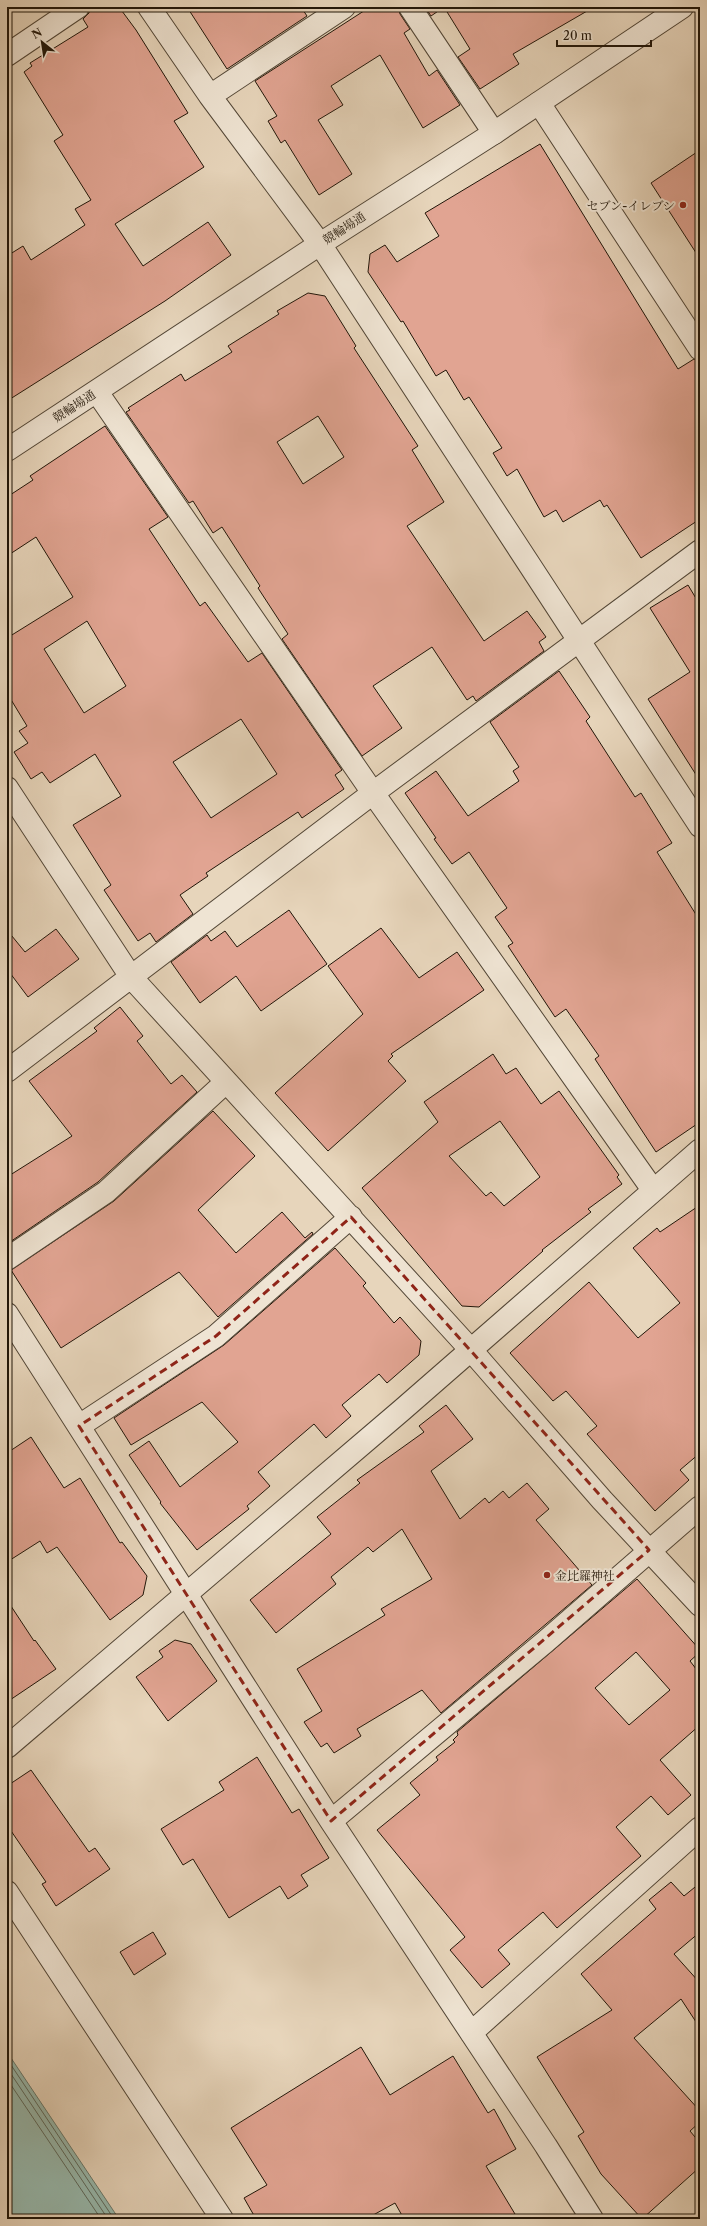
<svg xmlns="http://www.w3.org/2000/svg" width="707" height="2226" viewBox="0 0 707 2226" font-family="'Libre Caslon Text','Noto Serif JP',serif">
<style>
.water{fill:#97b9ad;stroke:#68786b}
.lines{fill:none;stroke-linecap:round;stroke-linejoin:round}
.shore{stroke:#5c685b;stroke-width:1}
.building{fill:#e1a492;stroke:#211609;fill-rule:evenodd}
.minor-casing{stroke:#524636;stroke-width:24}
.tertiary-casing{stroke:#524636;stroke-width:24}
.minor{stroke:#efe4d3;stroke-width:22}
.tertiary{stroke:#efe4d3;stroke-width:22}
.marked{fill:none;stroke:#8f2418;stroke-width:3;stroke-dasharray:8 5;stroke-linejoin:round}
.poi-dot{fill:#8f2418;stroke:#efe4d3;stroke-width:1.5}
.labels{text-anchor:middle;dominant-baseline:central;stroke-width:4;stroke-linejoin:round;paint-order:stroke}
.poi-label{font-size:12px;fill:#211609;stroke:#efe4d3;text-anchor:end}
.street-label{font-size:12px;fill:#211609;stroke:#efe4d3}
</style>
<rect width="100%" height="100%" fill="#e7d5bb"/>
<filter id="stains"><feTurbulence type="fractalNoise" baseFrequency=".005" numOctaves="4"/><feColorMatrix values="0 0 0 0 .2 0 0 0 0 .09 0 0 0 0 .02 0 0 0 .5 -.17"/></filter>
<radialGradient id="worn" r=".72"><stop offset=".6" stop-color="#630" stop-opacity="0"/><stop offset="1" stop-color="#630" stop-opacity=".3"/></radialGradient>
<path class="water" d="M7 2052 119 2219H7Z"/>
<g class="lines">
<path class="shore" d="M7 2059 114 2219
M7 2068 108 2219
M7 2079 101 2219"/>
</g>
<path class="building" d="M90 7H119L136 30 188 113 174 121 204 167 115 224 143 266 208 222 231 255 165 301 7 401V256L23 246 31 260 85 225 75 209 91 200 54 141 63 135 24 72 32 66 30 63 88 27 83 19 89 13Z
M187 7H301L307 16 227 69Z
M370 7H398L400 14 410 29 404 33 429 76 437 70 460 105 423 128 380 55 331 86 343 105 318 120 352 174 319 195 285 140 281 143 268 121 277 116 255 81Z
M425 7H594L513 54 519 64 480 89 458 57 470 49 444 7 431 16Z
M540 144 678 369 694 359 700 361V519L641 558 607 505 604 507 600 500 563 522 556 510 544 517 517 469 507 476 493 453 502 448 469 397 464 400 446 370 436 376 403 321 401 322 368 272 370 254 385 245 397 262 439 236 425 213Z
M700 150V259L651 183Z
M308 293 325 296 356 346 354 348 418 446 412 450 444 502 407 526 484 641 527 611 546 637 539 642 544 651 476 701 473 696 467 700 432 647 373 686 402 728 362 756 282 639 288 634 258 588 260 586 222 527 213 533 193 501 189 503 126 412 130 410 128 408 181 374 185 381 232 352 228 346 279 314 277 311ZM318 416 344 457 303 484 277 442Z
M105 426 168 517 149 529 200 606 205 602 248 662 262 653 342 770 335 775 344 789 302 818 298 812 206 873 208 876 180 895 193 914 156 942 150 933 138 941 104 890 111 885 73 825 121 796 95 754 50 783 42 772 31 779 14 752 28 743 19 731 27 726 7 693V638L73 597 36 537 7 556V497L33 480 30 476ZM87 621 126 686 84 713 44 649ZM241 719 277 774 211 818 173 762Z
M688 585 700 605V781L648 699 690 672 650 608Z
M559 671 590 717 586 721 635 797 641 793 672 843 657 852 700 921V1122L656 1152 595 1059 599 1056 566 1009 555 1017 508 946 513 943 495 917 507 908 469 852 452 864 434 839 436 838 405 793 436 771 468 816 519 781 513 771 519 767 490 722Z
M289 910 327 964 261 1011 236 976 200 1003 171 962 207 935 211 941 225 931 237 947Z
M381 928 419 978 457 952 484 990 391 1054 393 1056 388 1061 406 1081 328 1151 275 1093 363 1014 328 966Z
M56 929 79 959 28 997 7 969V930L25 952Z
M120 1007 143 1036 137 1041 171 1084 182 1075 197 1092 98 1182 7 1244V1177L72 1136 29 1081 97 1031 94 1028Z
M493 1054 506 1074 516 1068 541 1104 559 1091 619 1175 617 1177 622 1184 588 1209 591 1212 542 1250 543 1251 479 1307 462 1306 362 1188 438 1122 424 1102ZM500 1121 540 1177 504 1206 491 1192 486 1196 449 1156Z
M213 1111 255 1156 198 1210 236 1253 282 1212 305 1238 312 1232 313 1234 218 1317 179 1272 61 1348 11 1270 114 1201Z
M700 1205V1453L680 1470 689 1480 655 1511 587 1434 597 1426 566 1391 553 1401 510 1353 589 1282 638 1338 680 1303 633 1248 657 1228 660 1232Z
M335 1248 366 1283 363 1286 394 1323 400 1317 421 1341 419 1355 387 1383 379 1374 342 1405 351 1416 326 1438 314 1424 258 1472 270 1486 247 1506 249 1509 197 1550 160 1503 161 1502 129 1455 149 1441 180 1487 238 1442 202 1402 131 1445 114 1418 224 1345Z
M446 1405 473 1439 431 1471 460 1519 485 1498 489 1503 503 1491 509 1498 527 1483 549 1509 536 1520 592 1585 441 1713 422 1690 357 1729 361 1736 334 1753 327 1743 321 1747 304 1722 322 1711 297 1669 385 1615 381 1609 432 1579 402 1529 373 1552 368 1547 331 1577 336 1584 276 1633 250 1600 331 1534 317 1517 360 1483 357 1480 424 1432 419 1426Z
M31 1437 64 1488 80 1478 120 1543 122 1542 147 1576 143 1595 110 1620 57 1547 47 1553 40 1541 7 1562V1453Z
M637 1579 700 1650V1652L690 1661 700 1674V1725L660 1760 691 1795 668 1815 651 1796 616 1827 641 1856 557 1928 543 1912 498 1950 510 1964 482 1988 450 1950 465 1937 377 1830 420 1795 410 1783 438 1760 436 1757 455 1742 453 1740 458 1735 457 1732ZM636 1652 670 1690 629 1725 595 1688Z
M7 1600 34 1641 35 1640 56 1669 7 1702Z
M175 1640 191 1644 217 1681 168 1721 136 1677 163 1657 159 1651Z
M257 1757 292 1813 299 1809 329 1858 301 1875 308 1886 288 1899 280 1886 229 1918 193 1859 183 1865 161 1829 224 1790 219 1782Z
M31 1770 89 1852 95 1848 110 1869 56 1906 42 1884 46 1882 7 1825V1786Z
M671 1882 684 1896 700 1883V1932L674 1954 700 1983V2028L681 1999 634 2038 700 2111V2122L690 2131 700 2143V2167L642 2219 601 2174 578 2136 584 2132 537 2057 612 2010 581 1974 656 1909 649 1900Z
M153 1932 166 1954 134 1975 120 1952Z
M361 2047 390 2095 453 2056 488 2113 494 2109 516 2149 486 2166 518 2219H404L395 2203 366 2219H256L244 2198 267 2185 231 2128Z"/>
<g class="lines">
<defs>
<path id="minor" d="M149 7 210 96 320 244 700 826
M410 7 494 133
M7 55 78 7
M210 96 344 7
M539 103 700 349
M97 392 373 793 653 1190
M7 788 131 977 471 1350 602 1500 700 1605
M7 1071 373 793 700 551
M7 1259 106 1192 226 1082
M7 1314 331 1821 546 2146 592 2219
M79 1426 216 1336 351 1217
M331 1821 545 1642 700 1507
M7 1892 222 2219
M471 2033 700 1828"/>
<path id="tertiary" d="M7 450 320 244 494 133 682 7
M7 1747 402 1410 700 1150"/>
</defs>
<use href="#minor" class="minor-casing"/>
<use href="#tertiary" class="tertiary-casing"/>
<use href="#minor" class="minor"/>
<use href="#tertiary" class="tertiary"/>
</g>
<path class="marked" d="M351 1217 649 1550 331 1821 79 1426 216 1336Z"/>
<g class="poi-dot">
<circle cx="683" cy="205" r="4"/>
<circle cx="547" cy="1575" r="4"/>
</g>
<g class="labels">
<g class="poi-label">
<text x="675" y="205">セブン-イレブン</text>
<text x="555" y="1575" text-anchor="start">金比羅神社</text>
</g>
<g class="street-label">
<text transform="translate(344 228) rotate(-33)">競輪場通</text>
<text transform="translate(74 406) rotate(-33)">競輪場通</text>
</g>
</g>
<rect width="707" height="2226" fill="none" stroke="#e7d5bb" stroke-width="24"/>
<rect x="8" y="8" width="691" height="2210" fill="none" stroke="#211609" stroke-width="2"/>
<rect x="12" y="12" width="683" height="2202" fill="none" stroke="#211609"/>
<g transform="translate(42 42) rotate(330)" stroke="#efe4d3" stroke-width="3" paint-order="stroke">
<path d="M0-3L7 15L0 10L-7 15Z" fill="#211609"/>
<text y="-6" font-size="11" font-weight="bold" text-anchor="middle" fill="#211609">N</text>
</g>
<path d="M557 40v6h94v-6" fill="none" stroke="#211609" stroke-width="2"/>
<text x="563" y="40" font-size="12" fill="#211609" stroke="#efe4d3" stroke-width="3" paint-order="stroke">20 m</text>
<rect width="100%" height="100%" filter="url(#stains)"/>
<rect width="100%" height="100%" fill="url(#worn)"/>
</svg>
